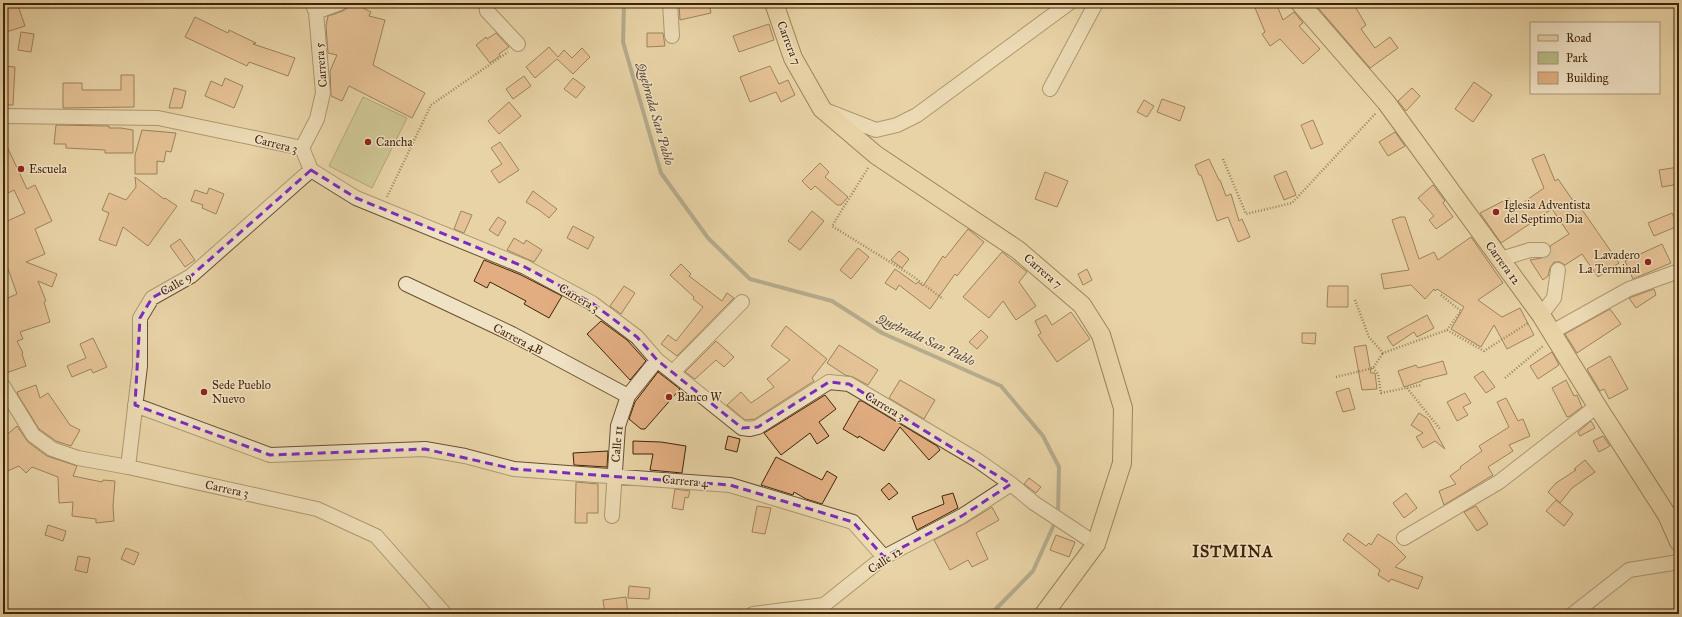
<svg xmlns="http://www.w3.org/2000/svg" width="1682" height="617" viewBox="0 0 1682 617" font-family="'IM FELL Great Primer',serif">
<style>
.green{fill:#b7bc86;stroke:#7c7046}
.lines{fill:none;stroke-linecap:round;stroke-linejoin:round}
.stream{stroke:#787a6f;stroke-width:4}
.building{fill:#e2ae81;stroke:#402307}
.minor-tunnel{stroke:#c6b086;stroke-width:14;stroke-dasharray:14 7;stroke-linecap:butt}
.minor-casing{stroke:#6a4f2f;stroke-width:16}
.major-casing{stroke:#402307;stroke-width:20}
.path{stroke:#402307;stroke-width:2.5;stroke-dasharray:1 2;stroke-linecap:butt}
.minor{stroke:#f0e2c5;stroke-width:14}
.major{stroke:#e8d3a6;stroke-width:18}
.marked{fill:none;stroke:#7b2cbf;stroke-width:3;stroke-dasharray:8 5;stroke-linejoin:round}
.poi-dot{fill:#8f2418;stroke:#f0e2c5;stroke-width:1.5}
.labels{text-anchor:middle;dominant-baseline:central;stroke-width:3;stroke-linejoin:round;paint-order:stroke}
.street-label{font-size:12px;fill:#402307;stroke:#f0e2c5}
.poi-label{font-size:12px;fill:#402307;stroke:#f0e2c5;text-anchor:start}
.water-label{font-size:13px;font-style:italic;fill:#584732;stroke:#f0e2c5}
.district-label{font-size:16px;font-weight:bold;letter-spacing:1px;fill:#402307;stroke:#f0e2c5}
</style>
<rect width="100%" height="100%" fill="#e8d3a6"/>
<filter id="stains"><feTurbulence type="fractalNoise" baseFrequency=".005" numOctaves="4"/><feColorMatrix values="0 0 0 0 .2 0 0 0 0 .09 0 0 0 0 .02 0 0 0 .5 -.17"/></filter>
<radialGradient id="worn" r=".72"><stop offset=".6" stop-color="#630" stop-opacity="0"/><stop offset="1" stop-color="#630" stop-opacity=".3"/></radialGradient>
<path class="green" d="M363 97 407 118 372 188 329 166Z"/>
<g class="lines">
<path class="stream" d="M624 3 623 42 661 173 708 238 750 279 832 301 882 333 1001 386 1043 436 1059 467 1058 514
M991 614 1033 571 1056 520"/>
</g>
<path class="building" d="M6 3H17L25 26 3 33V8L7 7Z
M348 3H366L363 8 371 12 369 16 385 20 373 65 425 93 412 118 349 86 342 101 331 96 330 71 337 55 328 53 326 26 328 16 343 11 347 8Z
M679 3H709L711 13 680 20Z
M1253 3H1276L1283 20 1294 12 1303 23 1299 26 1320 49 1303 64 1280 39 1270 46 1262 34 1265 32Z
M1314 3H1353L1366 25 1361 29 1375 48 1390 37 1398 48 1370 68Z
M195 17 228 33 229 30 256 43 253 44 295 58 288 76 249 62 247 66 185 37Z
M769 24 774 40 739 52 733 36Z
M21 32 34 34 31 52 18 50Z
M496 33 509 47 499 54 500 56 490 63 476 45 486 37 487 39Z
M647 33H663L665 46 647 47Z
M549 47 558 57 564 50 572 58 582 48 590 57 573 74 557 59 535 78 526 67Z
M3 66 15 67 13 105H3Z
M770 66 779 84 788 80 795 95 781 102 776 92 750 102 740 77Z
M121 75H134V107L63 108V83H82V90H121Z
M524 76 531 86 513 99 506 89Z
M225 78 243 86 234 108 205 96 211 81 222 86Z
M573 78 585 87 576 98 564 89Z
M1474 82 1492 95 1473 122 1455 109Z
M174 88 186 91 182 108H169Z
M1412 88 1420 96 1406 111 1398 101Z
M1162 99 1185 107 1180 121 1157 112Z
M1144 100 1154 106 1147 117 1137 112Z
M509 102 521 116 499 134 488 121Z
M1313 120 1323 144 1311 149 1301 125Z
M56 125 109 126V128H121L133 130V153H105V150L66 148V144H54Z
M142 130 176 133 171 152 166 151 164 162 157 161V174H135V155Z
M1395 132 1405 146 1388 156 1379 142Z
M3 138 27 189 35 185 52 221 35 229 45 254 26 262 57 274 52 287 38 281 46 301 44 302 50 322 20 332 23 339 17 341 23 353 22 354 26 366 3 374V300L17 294 7 266 3 268V223L25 213 14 190 8 193 3 182Z
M500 142 519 170 499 183 491 171 502 164 491 148Z
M1544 154 1555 181 1558 179 1574 202 1576 201 1619 263 1598 277 1582 254 1565 265 1560 262H1554L1550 268 1548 276 1543 280 1530 260 1548 257 1551 250 1550 246 1569 234 1552 209 1501 243 1480 213 1509 198 1514 209 1544 188 1532 159Z
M1209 159 1219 180H1220L1226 196 1231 194 1239 221 1242 219 1250 237 1238 242 1228 217 1217 221 1201 175H1199L1195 165Z
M820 163 829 172 825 177 848 197 841 205H837L815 186 811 190 802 181Z
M1679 167V184L1662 187 1659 170Z
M1286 171 1296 195 1284 200 1274 176Z
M1045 172 1068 181 1057 207 1035 199Z
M135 177 164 199 165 198 177 206 148 246 123 227 116 246 99 240 109 213 102 210 109 193 126 200 136 187Z
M1433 185 1445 201 1443 203 1453 217 1436 229 1429 220 1434 216 1418 198Z
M209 188 224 194 216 214 202 208 203 205 191 201 195 190 207 194Z
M533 191 557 209 549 218 539 210 526 202Z
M461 211 472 215 464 233 454 229Z
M812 211 824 221 800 250 788 241Z
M1672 213 1678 226 1654 236 1648 223Z
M498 217 506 222 498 236 489 230Z
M1400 217H1405L1419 259 1434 252 1438 260 1471 237 1503 283 1478 300 1502 317 1520 308 1534 335 1507 349 1494 325 1481 347 1451 329 1464 307 1437 289 1435 291 1434 289 1425 299 1411 285 1384 289 1381 274 1409 270 1392 220Z
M573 226 594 237 588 249 567 238Z
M968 229 984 242 957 276 955 274 930 309 899 285 896 290 885 283 895 269 916 284 918 282 923 286 943 256 945 258Z
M514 238 524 244 526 240 542 250 534 262 507 250Z
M180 239 195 260 185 267 170 246Z
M1662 244 1671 263 1633 279 1625 261Z
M858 248 869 257 851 279 840 270Z
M899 251 909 259 902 268 891 260Z
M1002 252 1027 272 1019 282 1036 306 1016 320 1003 301 989 318 963 297Z
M484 260 521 275 562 296 549 318 524 304 526 301 490 282 487 288 474 281Z
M681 264 691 274 689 276 722 301 727 293 734 298 677 356 661 344 668 335 676 341 703 307 693 299 694 297 670 275Z
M1087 269 1092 280 1083 285 1078 274Z
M624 286 635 293 621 314 610 306Z
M1328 286H1348V307H1327Z
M1654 289 1656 295 1636 308 1629 298Z
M1610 309 1621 324 1577 353 1565 334Z
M1071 312 1090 339 1057 362 1038 335 1041 333 1035 321 1046 315 1052 325Z
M1427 315 1434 328 1417 337 1414 332 1393 346 1387 337Z
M601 321 627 340 646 361 630 380 587 334Z
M786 326 827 359 812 378 814 381 755 419 745 420 727 405 741 392 751 403 774 387 767 379 790 360 771 346Z
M981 330 988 337 977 349 969 342Z
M1302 333H1316L1315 344 1302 343Z
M93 338 107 367 93 373 91 369 72 377 67 366 86 358 80 344Z
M716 341 734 357 724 367 716 360 695 379 685 372Z
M839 345 878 370 868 385 853 377 845 375 827 363Z
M1366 345 1371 373H1375L1377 389 1362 390 1354 347Z
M1552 352 1559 365 1538 379 1530 366Z
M1610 356 1628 389 1609 399 1604 389 1600 391 1587 369Z
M1443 361 1447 374 1422 380V381L1404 387 1398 371 1416 365 1418 368Z
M1483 371 1495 387 1486 393 1474 377Z
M658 372 680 389 645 429H641L629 419 635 402Z
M900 380 935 400 924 419 889 398Z
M1566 380 1574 396 1577 395 1582 407 1570 416 1567 417 1552 388Z
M36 385 40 398 48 393 70 425 80 430 71 446 56 441 39 429 18 395 17 392Z
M1349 388 1355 409 1343 412 1336 392Z
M1465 393 1471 403 1463 407 1468 415 1457 421 1447 402Z
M825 395 836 409 819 422 829 436 817 444 810 433 781 455 764 433Z
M1506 398 1518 421 1523 419 1530 436 1509 445 1513 451 1488 467 1493 475 1444 505 1439 491 1456 484 1450 476 1461 468 1460 467 1482 451 1479 446 1509 427 1497 402Z
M859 401H862L937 446 940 450 929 460 900 427 884 451 859 436 858 438 843 429Z
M1419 413 1428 419 1445 449 1435 441 1423 448 1416 437 1423 433 1411 425Z
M1591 421 1595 428 1580 436 1578 432Z
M17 426 28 442 47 456 77 466 73 476 102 482 103 480 115 481 113 506 114 521 96 523V519L72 516 73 502 59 503 58 477 32 467 26 473 19 466 3 473V438Z
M728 436 740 439 737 452 725 449Z
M1603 436 1610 446 1599 452 1593 441Z
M633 441 661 442 686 446 682 473 650 470 653 454H633Z
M608 451 607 467 574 465 573 453Z
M776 457 822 480 827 471 837 477 822 504 806 499 794 492 793 495 761 485Z
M1585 460 1595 472 1572 488 1560 503 1548 492 1556 483 1576 470 1574 469Z
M1029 478 1041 487 1036 493 1024 484Z
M576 482 598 484V513H587V523H575Z
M889 483 898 493 889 500 881 490Z
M675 489 690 491 688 498 685 497 683 510 672 508Z
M953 493 958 508 917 530 912 517 944 504 942 496Z
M1406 493 1417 508 1404 518 1393 503Z
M1556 500 1573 514 1564 526 1546 511Z
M757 506 771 508 765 534 752 532Z
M1476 506 1488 524 1477 531 1464 512Z
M992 507 999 520 976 533 988 559 972 567 968 560 950 570 934 540 966 523Z
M48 525 66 531 63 541 45 535Z
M1348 533 1366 546 1369 543 1371 545 1378 534 1392 543 1406 557 1395 567 1423 577 1418 589 1391 579 1389 582 1378 575 1380 570 1343 540Z
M1056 535 1075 542 1069 557 1050 550Z
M126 548 139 553 134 565 121 559Z
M78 556 90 558 87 573 75 570Z
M629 586 650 588 649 599 628 598Z
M626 597 628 614H605L603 600Z"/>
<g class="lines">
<path class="minor-tunnel" d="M1543 250 1552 259 1558 270"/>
<defs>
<path id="minor" d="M486 3 487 11 518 44
M670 3 672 36
M316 12 340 3
M1050 89 1096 3
M830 112 876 130 897 125 917 115 1069 3
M3 116 158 118 302 148
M302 148 311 170 356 198 525 267 592 303 637 337 657 360 742 428 750 429 758 427 829 382 849 384 977 460 1011 484 1034 503 1096 544
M302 148 317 119 323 93 316 12 312 3
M1501 259 1530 250H1543
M406 284 512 334 628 396
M1541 315 1554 298 1558 270
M1552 332 1629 289 1679 271
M673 372 742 302
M3 386 33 435 52 449 78 458 128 467 317 509 376 536 445 614
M135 405 270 455 425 449 465 456 514 469 730 485 853 522 884 557
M128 467 140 366V318L152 298 191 276 311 170
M612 516 618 426 628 396 657 360
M1404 538 1499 482 1597 406
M753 614 824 605 884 557 962 516 1011 484
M1573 614 1629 570 1679 562"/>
<path id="major" d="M774 3 793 58 822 109 876 155 1018 250 1082 305 1101 335 1123 408 1122 463 1096 544 1044 614
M1300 3 1386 102 1541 315 1597 406 1667 515 1679 542"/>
</defs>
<use href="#minor" class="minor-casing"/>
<use href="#major" class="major-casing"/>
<path class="path" d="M1223 159 1246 214 1292 203 1376 113
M868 168 832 226 911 275 943 299
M387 197 431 105 508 52
M1355 300 1369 337 1383 353 1447 330 1461 311 1441 295
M1447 330 1484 351 1528 323
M1373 368 1378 374 1381 393 1421 385
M1336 377 1373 368 1383 353
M1505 378 1543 346
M1407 388 1440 429"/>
<use href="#minor" class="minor"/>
<use href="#major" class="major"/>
</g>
<path d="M0 0H1682V617H0ZM311 170 356 198 525 267 592 303 637 337 657 360 742 428 758 427 829 382 849 384 1011 484 962 516 884 557 853 522 730 485 514 469 425 449 270 455 135 405 140 318 152 298 191 276Z" fill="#e8d3a6" fill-opacity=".55" fill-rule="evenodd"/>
<path class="marked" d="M311 170 356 198 525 267 592 303 637 337 657 360 742 428 758 427 829 382 849 384 1011 484 962 516 884 557 853 522 730 485 514 469 425 449 270 455 135 405 140 318 152 298 191 276Z"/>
<g class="poi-dot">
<circle cx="368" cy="142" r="4"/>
<circle cx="21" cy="169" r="4"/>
<circle cx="1496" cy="212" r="4"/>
<circle cx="1648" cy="262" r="4"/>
<circle cx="204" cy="392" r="4"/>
<circle cx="669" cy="397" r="4"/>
</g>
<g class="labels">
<g class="street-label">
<text transform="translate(789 43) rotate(69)">Carrera 7</text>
<text transform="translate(321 65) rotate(-95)">Carrera 5</text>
<text transform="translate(276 144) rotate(14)">Carrera 3</text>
<text transform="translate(1503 263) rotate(54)">Carrera 12</text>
<text transform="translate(1043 271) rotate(41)">Carrera 7</text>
<text transform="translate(176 284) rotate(-31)">Calle 9</text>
<text transform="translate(579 298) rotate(31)">Carrera 3</text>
<text transform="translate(518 339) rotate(27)">Carrera 4B</text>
<text transform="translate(885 406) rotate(31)">Carrera 3</text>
<text transform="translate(617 444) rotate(-85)">Calle 11</text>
<text transform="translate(685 481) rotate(5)">Carrera 4</text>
<text transform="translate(227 489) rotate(12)">Carrera 3</text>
<text transform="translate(885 560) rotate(-33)">Calle 12</text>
</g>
<g class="poi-label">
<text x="376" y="142">Cancha</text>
<text x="29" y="169">Escuela</text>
<text x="1504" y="205">Iglesia Adventista<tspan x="1504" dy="14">del Septimo Dia</tspan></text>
<text x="1640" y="255" text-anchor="end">Lavadero<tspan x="1640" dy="14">La Terminal</tspan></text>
<text x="212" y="385">Sede Pueblo<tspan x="212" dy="14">Nuevo</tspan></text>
<text x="677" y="397">Banco W</text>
</g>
<g class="water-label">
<text transform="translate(655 114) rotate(74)">Quebrada San Pablo</text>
<text transform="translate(926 340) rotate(25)">Quebrada San Pablo</text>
</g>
<g class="district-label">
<text x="1233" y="551">ISTMINA</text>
</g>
</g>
<rect width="1682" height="617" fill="none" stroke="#e8d3a6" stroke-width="16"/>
<rect x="4" y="4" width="1674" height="609" fill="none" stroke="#402307" stroke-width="2"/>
<rect x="8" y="8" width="1666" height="601" fill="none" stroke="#402307"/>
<rect x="1530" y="22" width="130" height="72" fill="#f0e2c5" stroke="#aa9679"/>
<rect x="1538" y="35" width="20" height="6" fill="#e8d3a6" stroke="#aa9679"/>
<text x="1566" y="42" font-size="12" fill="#402307">Road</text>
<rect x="1538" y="52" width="20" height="12" fill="#b7bc86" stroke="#aa9679"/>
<text x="1566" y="62" font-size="12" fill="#402307">Park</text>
<rect x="1538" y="72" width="20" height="12" fill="#e2ae81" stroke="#aa9679"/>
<text x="1566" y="82" font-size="12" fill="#402307">Building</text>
<rect width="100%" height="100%" filter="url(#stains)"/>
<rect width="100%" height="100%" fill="url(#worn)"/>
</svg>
